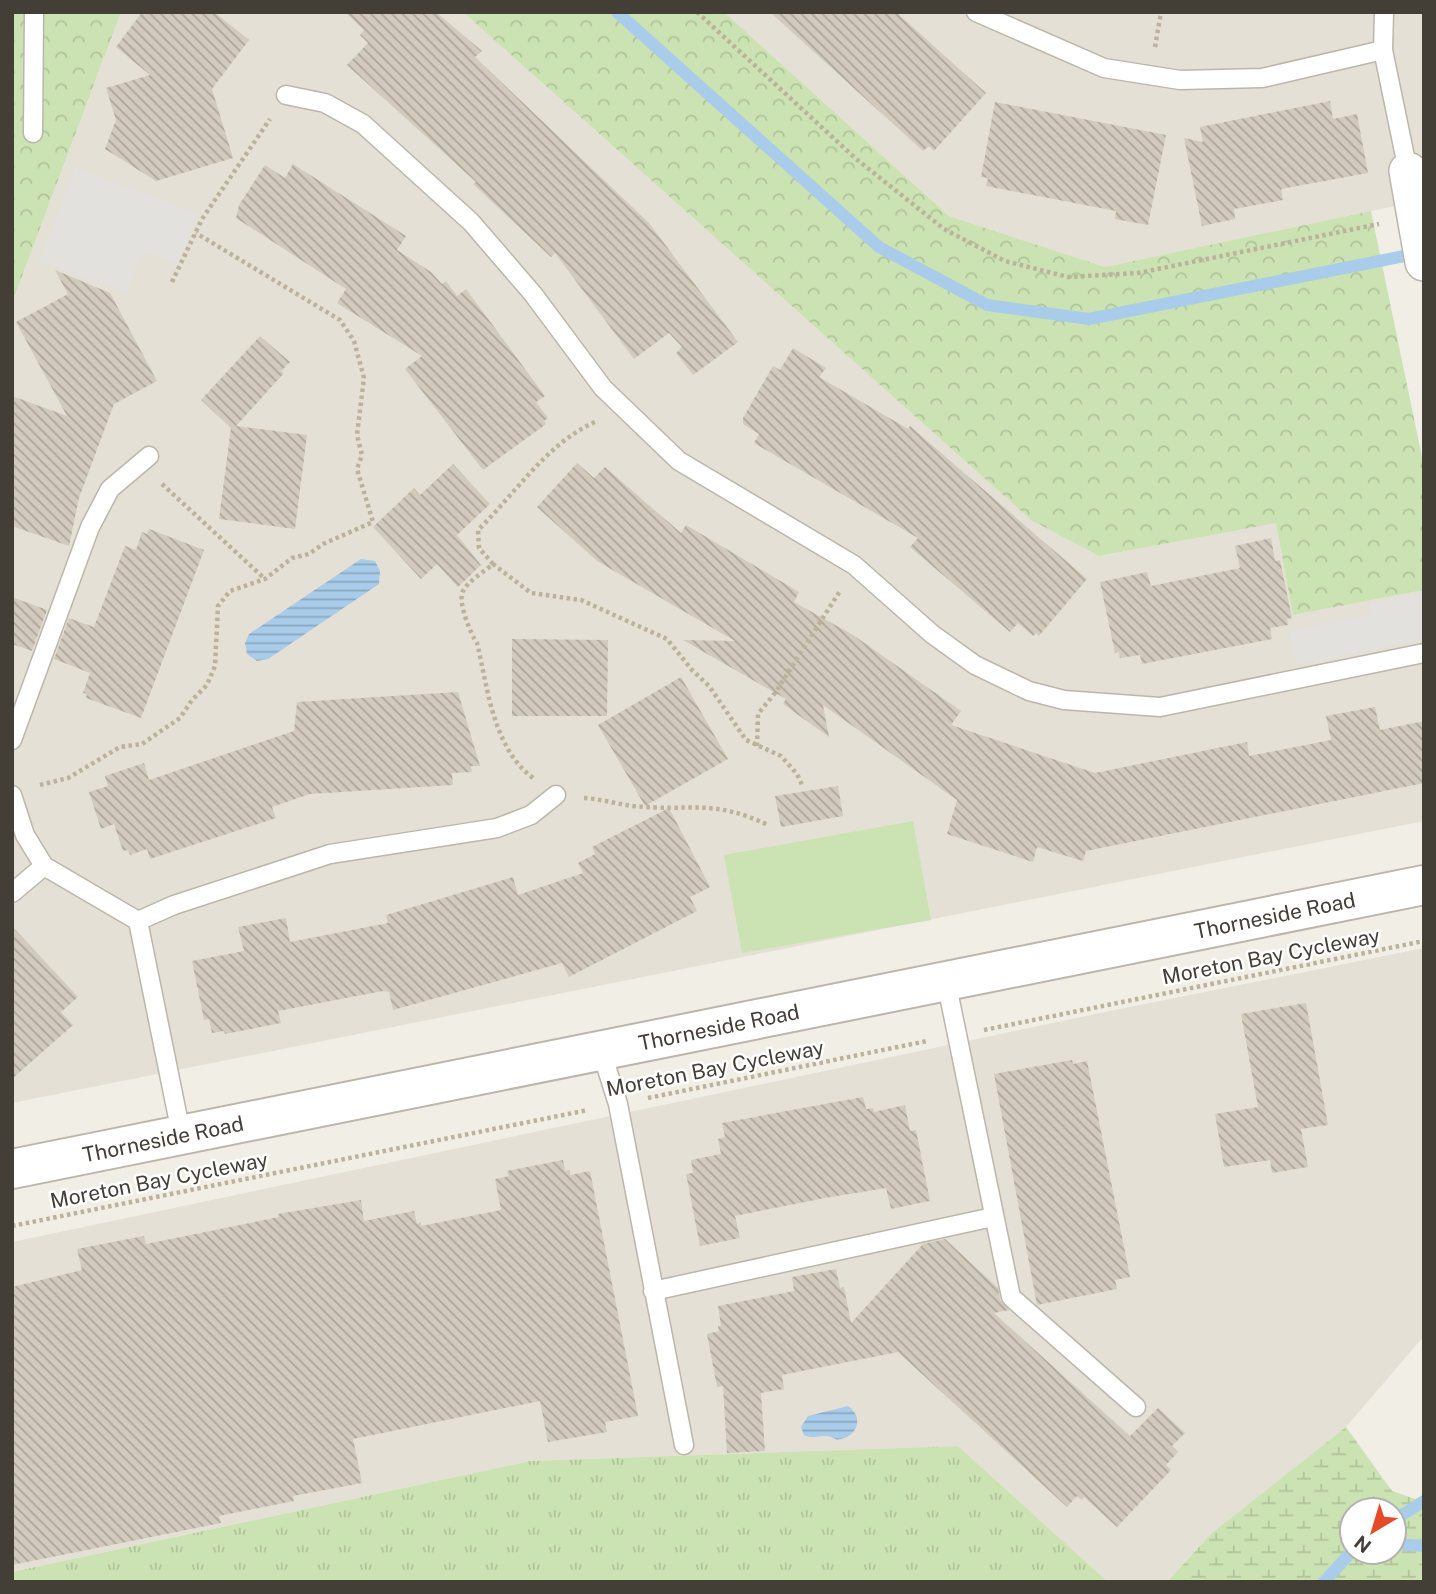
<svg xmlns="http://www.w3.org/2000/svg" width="1436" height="1594" viewBox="0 0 1436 1594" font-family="'Public Sans',sans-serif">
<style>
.residential{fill:#e5e0d5}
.grass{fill:url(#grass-tufts)}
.forest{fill:url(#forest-crowns)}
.wetland{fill:url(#wetland-marsh);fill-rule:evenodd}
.pitch{fill:#cbe2b2}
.parking{fill:#e2e1de}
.water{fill:url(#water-rules)}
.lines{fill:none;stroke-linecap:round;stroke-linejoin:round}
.stream{stroke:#a8cce9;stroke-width:12}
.building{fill:url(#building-back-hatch)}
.service-casing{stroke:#bcb6aa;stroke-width:21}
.minor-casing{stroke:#bcb6aa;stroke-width:40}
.tertiary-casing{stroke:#bcb6aa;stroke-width:42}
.path{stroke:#bcb29c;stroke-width:4.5;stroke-dasharray:3.5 3.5;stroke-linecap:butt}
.service{stroke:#fff;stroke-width:18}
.minor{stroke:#fff;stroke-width:37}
.tertiary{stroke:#fff;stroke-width:38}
.labels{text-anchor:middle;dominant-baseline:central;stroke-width:5;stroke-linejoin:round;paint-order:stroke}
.street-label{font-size:21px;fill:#433e36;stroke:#fff}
</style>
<defs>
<pattern id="grass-tufts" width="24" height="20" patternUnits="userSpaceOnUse" patternTransform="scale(1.75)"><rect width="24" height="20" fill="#cbe2b2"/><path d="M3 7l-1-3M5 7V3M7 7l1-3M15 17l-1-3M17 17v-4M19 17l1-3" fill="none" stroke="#b0c39a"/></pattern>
<pattern id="forest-crowns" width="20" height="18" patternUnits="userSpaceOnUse" patternTransform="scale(1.75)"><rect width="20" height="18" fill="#cbe2b2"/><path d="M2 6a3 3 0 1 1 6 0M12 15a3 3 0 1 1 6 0" fill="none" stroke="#b0c39a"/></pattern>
<pattern id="wetland-marsh" width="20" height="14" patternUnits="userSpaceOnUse" patternTransform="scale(1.75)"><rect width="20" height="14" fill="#cbe2b2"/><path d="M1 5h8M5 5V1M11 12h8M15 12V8" fill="none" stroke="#b0c39a"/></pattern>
<pattern id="water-rules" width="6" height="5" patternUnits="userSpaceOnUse" patternTransform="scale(1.75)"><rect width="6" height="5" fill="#a8cce9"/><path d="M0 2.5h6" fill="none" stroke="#8aa7be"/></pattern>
<pattern id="building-back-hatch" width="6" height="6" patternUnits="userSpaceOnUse" patternTransform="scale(1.75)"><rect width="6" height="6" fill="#d2cabd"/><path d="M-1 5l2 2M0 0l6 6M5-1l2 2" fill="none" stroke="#aca59a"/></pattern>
</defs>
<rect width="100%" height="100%" fill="#f1eee6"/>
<path class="residential" d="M121 12H463L1031 520 1100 556 1276 522 1293 615 1424 590V821L12 1103V303Z
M724 12H1424V200L1105 267 949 216Z
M1424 948V1336L1346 1427 1213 1532 1167 1582H1108L958 1446 530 1461 12 1572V1242L1100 1013Z"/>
<path class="grass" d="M958 1446 1108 1582H12V1572L530 1461Z"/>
<path class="forest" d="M12 12H121L12 303Z
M463 12H724L949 216 1105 267 1371 211 1424 467V590L1293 615 1276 523 1099 556 1031 520Z"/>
<path class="wetland" d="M1346 1427 1392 1491 1424 1502V1582H1167L1213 1532ZM1352 1510H1394V1552H1352Z"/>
<path class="pitch" d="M913 821 931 920 742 953 724 855Z"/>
<path class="parking" d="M75 168 197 213 178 264 142 251 127 293 40 261Z
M1423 592 1424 639 1296 665 1289 631 1371 615 1369 603Z"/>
<path class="water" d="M361 559 375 561 380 571 379 584 268 659 257 661 247 654 245 643 249 634Z
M848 1406C863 1416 859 1435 841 1439 834 1441 832 1435 825 1436 816 1436 813 1439 804 1435L801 1427 808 1416Z"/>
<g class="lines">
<path class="stream" d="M617 12 879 247 987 305 1089 319 1419 253
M1394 1520 1424 1501
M1394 1544 1424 1546
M1324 1582 1352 1551"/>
</g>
<path class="building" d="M142 12H214L249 40 212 89 233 158 156 181 105 149 116 120 106 88 150 75 116 47Z
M345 12H436L482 51 475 57 649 223 738 342 693 375 676 353 682 347 669 333 634 359 555 253 551 257 473 184 476 182 347 65 368 43 360 35 364 30Z
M770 12H896L986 93 934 151 929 146 923 151Z
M1330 101 1333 119 1357 114 1368 173 1281 189 1283 200 1234 209 1235 219 1202 226 1184 138 1203 142 1200 127Z
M995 102 1166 135 1148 225 1115 219 1116 211 986 186 988 178 981 177Z
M293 164 406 236 397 250 431 272 442 284 446 281 457 296 466 289 545 396 536 402 548 418 544 421 546 424 483 470 405 369 422 356 337 303 346 289 236 218 239 205 265 165 285 178Z
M55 270 110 293 157 381 114 404 79 498 69 546 12 526V396L67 416 16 322 68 294Z
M260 336 290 362 281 371 284 373 236 426 307 435 295 529 219 519 231 428 201 400Z
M793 348 826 368 819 377 908 429 910 426 1087 579 1039 636 1036 633 1033 636 1018 623 1010 632 910 547 918 538 754 443 759 434 743 424V418L773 366 780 370Z
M577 463 594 478 605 467 681 533 686 525 799 592 794 602 853 635 961 711 951 725 1095 773 1247 742 1249 756 1331 740 1326 716 1375 707 1380 730 1424 721V783L1086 851 1083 861 1037 847 1033 862 947 834 957 800 823 705 829 737 783 704 786 699 683 640 735 641 597 561 537 507Z
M453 464 490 504 457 535 481 565 458 587 437 564 421 579 373 527 414 488 420 495Z
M149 529 204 550 141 718 86 698 87 694 83 693 90 673 54 659 69 618 94 627 125 546 136 550 142 532 147 534Z
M1271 538 1275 561 1280 560 1292 618 1287 619 1288 625 1270 628 1272 639 1142 664 1140 655 1120 658 1119 652 1115 653 1100 582 1147 572 1151 586 1240 568 1235 546Z
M12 597 47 610 32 651 12 644Z
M512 639 608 640 607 716H512Z
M681 677 728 759 645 806 598 725Z
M458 692 480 766H471L472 772 452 773 453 785 310 794 272 807 276 818 150 859 147 849 130 855 128 850 123 851 114 824 101 829 89 792 108 786 105 776 144 763 149 780 294 731 297 702Z
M838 786 843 816 781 827 775 796Z
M669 808 710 887 690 897 697 911 569 977 562 963 393 1010 389 992 383 991 278 1011 281 1023 225 1034 224 1031 212 1033 209 1019 204 1020 192 961 244 951 238 927 286 918 290 942 388 923 386 915 513 877 518 895 583 873 578 863 595 854 592 847Z
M12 926 78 997 61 1012 73 1025 12 1079Z
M1306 1003 1328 1125 1301 1129 1308 1167 1272 1173 1270 1160 1224 1167 1215 1114 1258 1107 1241 1014Z
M1072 1060 1073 1064 1087 1061 1130 1277 1115 1280 1117 1289 1037 1305 994 1074Z
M863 1097 866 1109 873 1108 874 1112 905 1105 910 1131 916 1130 930 1201 891 1209 886 1188 825 1198 735 1216 740 1238 700 1246 686 1174 693 1173 691 1160 721 1154 718 1139 725 1137 722 1123Z
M563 1160 565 1171 570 1170V1175L590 1171 638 1416 605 1422 607 1432 548 1442 540 1401 353 1439 362 1483 293 1496 294 1501 219 1516 221 1523 12 1565V1287L82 1270 77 1249 144 1236 146 1244 279 1217 278 1214 361 1200 364 1221 414 1211 417 1224 421 1222V1226L501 1210 495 1179 509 1176 507 1171Z
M945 1239 998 1288 1000 1300 1009 1310 994 1313 1130 1436 1158 1408 1185 1433 1172 1446 1178 1452 1166 1465 1171 1470 1117 1527 1084 1497 1082 1500 1077 1496 1067 1507 898 1352 782 1375 784 1389 761 1393 765 1451 727 1453 723 1386 717 1387 707 1334 719 1331 718 1326H721L718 1306 794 1291 792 1277 836 1269 840 1288 844 1287 851 1323 923 1244Z"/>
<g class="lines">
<defs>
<path id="service" d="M976 12 1104 68 1180 80 1262 78 1383 50
M1384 12 1383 50 1408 171
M286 95 325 103 363 124 471 222 533 294 603 388 679 461 854 565 932 634 975 665 1029 691 1064 700 1160 707 1424 653
M33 133 34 12
M12 740 90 527 110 489 149 456
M12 795 25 835 44 866 138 921 181 1133
M12 893 44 866
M138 921 174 905 330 854 497 828 531 815 556 795
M946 981 1011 1297 1136 1407
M601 1050 618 1104 684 1445
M653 1291 993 1217"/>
<path id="minor" d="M1408 171 1424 262"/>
<g id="tertiary">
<path id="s1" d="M12 1169 1424 885"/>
</g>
</defs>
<use href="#service" class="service-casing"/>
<use href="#minor" class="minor-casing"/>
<use href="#tertiary" class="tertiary-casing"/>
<path class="path" d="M697 12 855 158 944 229 1005 261 1068 277 1138 273 1379 224
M1155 47 1161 12
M172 282 202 219 270 119
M162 484 265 579
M493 564 479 548 478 530C516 493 546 444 595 422
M757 746 758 714 775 693 840 591
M533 778C493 748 488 689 477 643 471 635 457 601 463 591 468 581 484 572 493 564L531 593 581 600 667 639 692 670 709 686 746 740 781 756 797 774 803 787
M40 785 68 778 120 747 142 744 180 718 192 700 207 685 215 666 218 606 230 591 265 579 292 558 309 554 323 544 373 522 357 469 362 455 357 435 364 378 354 341 340 320 196 233
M584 798C601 799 617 804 633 806 690 812 711 798 768 825
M984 1030 1424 941
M648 1098 927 1041
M12 1226 588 1110"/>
<use href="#service" class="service"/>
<use href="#minor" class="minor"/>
<use href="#tertiary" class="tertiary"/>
</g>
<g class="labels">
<g class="street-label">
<text stroke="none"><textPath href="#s1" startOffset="1288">Thorneside Road</textPath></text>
<text transform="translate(1271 956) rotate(-11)">Moreton Bay Cycleway</text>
<text stroke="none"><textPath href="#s1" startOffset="721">Thorneside Road</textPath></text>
<text transform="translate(715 1068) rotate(-11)">Moreton Bay Cycleway</text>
<text stroke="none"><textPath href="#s1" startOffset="154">Thorneside Road</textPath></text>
<text transform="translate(159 1180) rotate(-11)">Moreton Bay Cycleway</text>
</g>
</g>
<rect width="1436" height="1594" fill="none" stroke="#433e36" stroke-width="28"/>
<g transform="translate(1373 1531) rotate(218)"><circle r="33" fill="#ffffff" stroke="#b4b2af" stroke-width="2"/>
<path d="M0-5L12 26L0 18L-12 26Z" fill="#e54a29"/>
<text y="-10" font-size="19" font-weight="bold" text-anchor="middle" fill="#433e36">N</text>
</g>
</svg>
